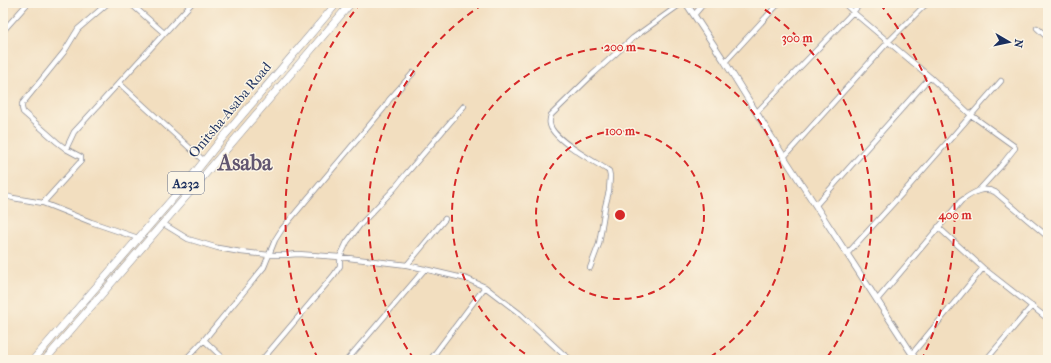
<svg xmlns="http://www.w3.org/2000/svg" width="1051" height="363" viewBox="0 0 1051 363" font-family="'IM FELL French Canon',serif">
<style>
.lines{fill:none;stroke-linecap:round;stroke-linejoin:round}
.minor-casing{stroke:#86868e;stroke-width:6}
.tertiary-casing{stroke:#86868e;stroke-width:7}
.trunk-casing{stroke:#86868e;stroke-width:8}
.minor{stroke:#fff;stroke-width:4.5}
.tertiary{stroke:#fff;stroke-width:5.5}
.trunk{stroke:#fff;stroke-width:7}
.ring{fill:none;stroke:#d62828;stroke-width:2;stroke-dasharray:7 5}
.labels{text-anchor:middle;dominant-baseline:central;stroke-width:3;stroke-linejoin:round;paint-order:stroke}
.shield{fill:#fcf5e5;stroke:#5e6a86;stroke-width:1}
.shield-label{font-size:13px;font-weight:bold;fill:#1b2f5e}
.street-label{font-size:14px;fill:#1b2f5e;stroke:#fcf5e5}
.town-label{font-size:22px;font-weight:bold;fill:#615670;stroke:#fcf5e5}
.centre{fill:#d62828;stroke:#fcf5e5;stroke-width:2}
.ring-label{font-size:12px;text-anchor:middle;font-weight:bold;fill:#d62828;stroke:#fcf5e5;stroke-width:3;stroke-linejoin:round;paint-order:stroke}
</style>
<rect width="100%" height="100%" fill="#fcf5e5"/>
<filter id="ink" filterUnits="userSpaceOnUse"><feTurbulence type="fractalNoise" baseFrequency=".025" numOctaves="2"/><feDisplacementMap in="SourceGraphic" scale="8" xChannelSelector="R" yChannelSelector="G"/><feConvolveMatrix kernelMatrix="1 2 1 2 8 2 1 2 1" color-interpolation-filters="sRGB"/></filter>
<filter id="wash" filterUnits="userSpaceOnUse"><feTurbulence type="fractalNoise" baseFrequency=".012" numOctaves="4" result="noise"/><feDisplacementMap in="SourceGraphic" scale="16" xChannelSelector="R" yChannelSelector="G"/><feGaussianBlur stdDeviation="0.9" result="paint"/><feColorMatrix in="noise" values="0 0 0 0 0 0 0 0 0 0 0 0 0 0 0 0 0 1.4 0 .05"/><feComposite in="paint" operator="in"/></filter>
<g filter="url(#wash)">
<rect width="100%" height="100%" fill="#f2debf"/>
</g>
<g filter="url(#ink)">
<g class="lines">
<defs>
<path id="minor" d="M130 3 164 33
M844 3 853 12 861 3
M694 15 704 3
M1037 28 1048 38
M3 31 28 3
M725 62 779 3
M119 83 204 161
M756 113 853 12 930 77 971 115 1014 146 1015 148 1000 167 979 190
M66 149 57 142 23 112 22 108V104L64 52 78 29 108 3
M784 157 889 41 924 6 928 3
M3 195 13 198 43 203
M816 205 930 77
M162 223 188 239 218 248 241 252 269 255H286L298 254 340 257 407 265 467 279 485 287 519 313 563 354 571 360
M938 227 983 268 1048 319
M138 238 91 222 43 203 81 161V157L66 149 74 132 192 3
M847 254 909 186 1001 81
M407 265 445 219
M590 268 599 244 605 207 609 191 610 176 609 171 606 169C593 161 552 139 550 124 549 121 550 118 551 115L592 75 633 38 682 3
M877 300 961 201C973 193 981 186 995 192L1048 237
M204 340 225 360
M912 354 983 268
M185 360 204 340 264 267 275 240 282 229 384 108 389 100 413 73
M262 360 334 275 340 266V257L347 242 360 225 394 189 406 174 464 106
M347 360 425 269
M430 360 485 287
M986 360 1032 306"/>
<path id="tertiary" d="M686 3 725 62 784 157 916 360"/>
<path id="trunk" d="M33 360 193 175 220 141 337 3
M45 360 202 178 351 3"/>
</defs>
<use href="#minor" class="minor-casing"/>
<use href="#tertiary" class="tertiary-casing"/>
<use href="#trunk" class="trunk-casing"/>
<use href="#minor" class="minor"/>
<use href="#tertiary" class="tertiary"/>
<use href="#trunk" class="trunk"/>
</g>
</g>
<g class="ring">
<circle cx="620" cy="215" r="84"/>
<path d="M535 360A168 168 0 1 1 705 360"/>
<path d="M414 359A251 251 0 0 1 485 3M755 3A251 251 0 0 1 826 359"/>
<path d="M318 359A335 335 0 0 1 360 4M880 4A335 335 0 0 1 922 359"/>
</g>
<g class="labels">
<rect class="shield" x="168" y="172" width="36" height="22" rx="3"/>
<g class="shield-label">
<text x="186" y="183">A232</text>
</g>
<g class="street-label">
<text transform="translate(230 110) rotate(-50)">Onitsha-Asaba Road</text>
</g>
<g class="town-label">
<text x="245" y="163">Asaba</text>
</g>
</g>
<circle cx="620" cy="215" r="6" class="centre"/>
<g class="ring-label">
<text x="797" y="42">300 m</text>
<text x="620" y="51">200 m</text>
<text x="620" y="135">100 m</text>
<text x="955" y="219">400 m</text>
</g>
<rect width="1051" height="363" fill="none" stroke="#fcf5e5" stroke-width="16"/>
<g transform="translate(1009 42) rotate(99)" stroke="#fcf5e5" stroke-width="3" paint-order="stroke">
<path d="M0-3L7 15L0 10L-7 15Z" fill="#1b2f5e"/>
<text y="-6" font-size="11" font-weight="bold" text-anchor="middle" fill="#1b2f5e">N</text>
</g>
</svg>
